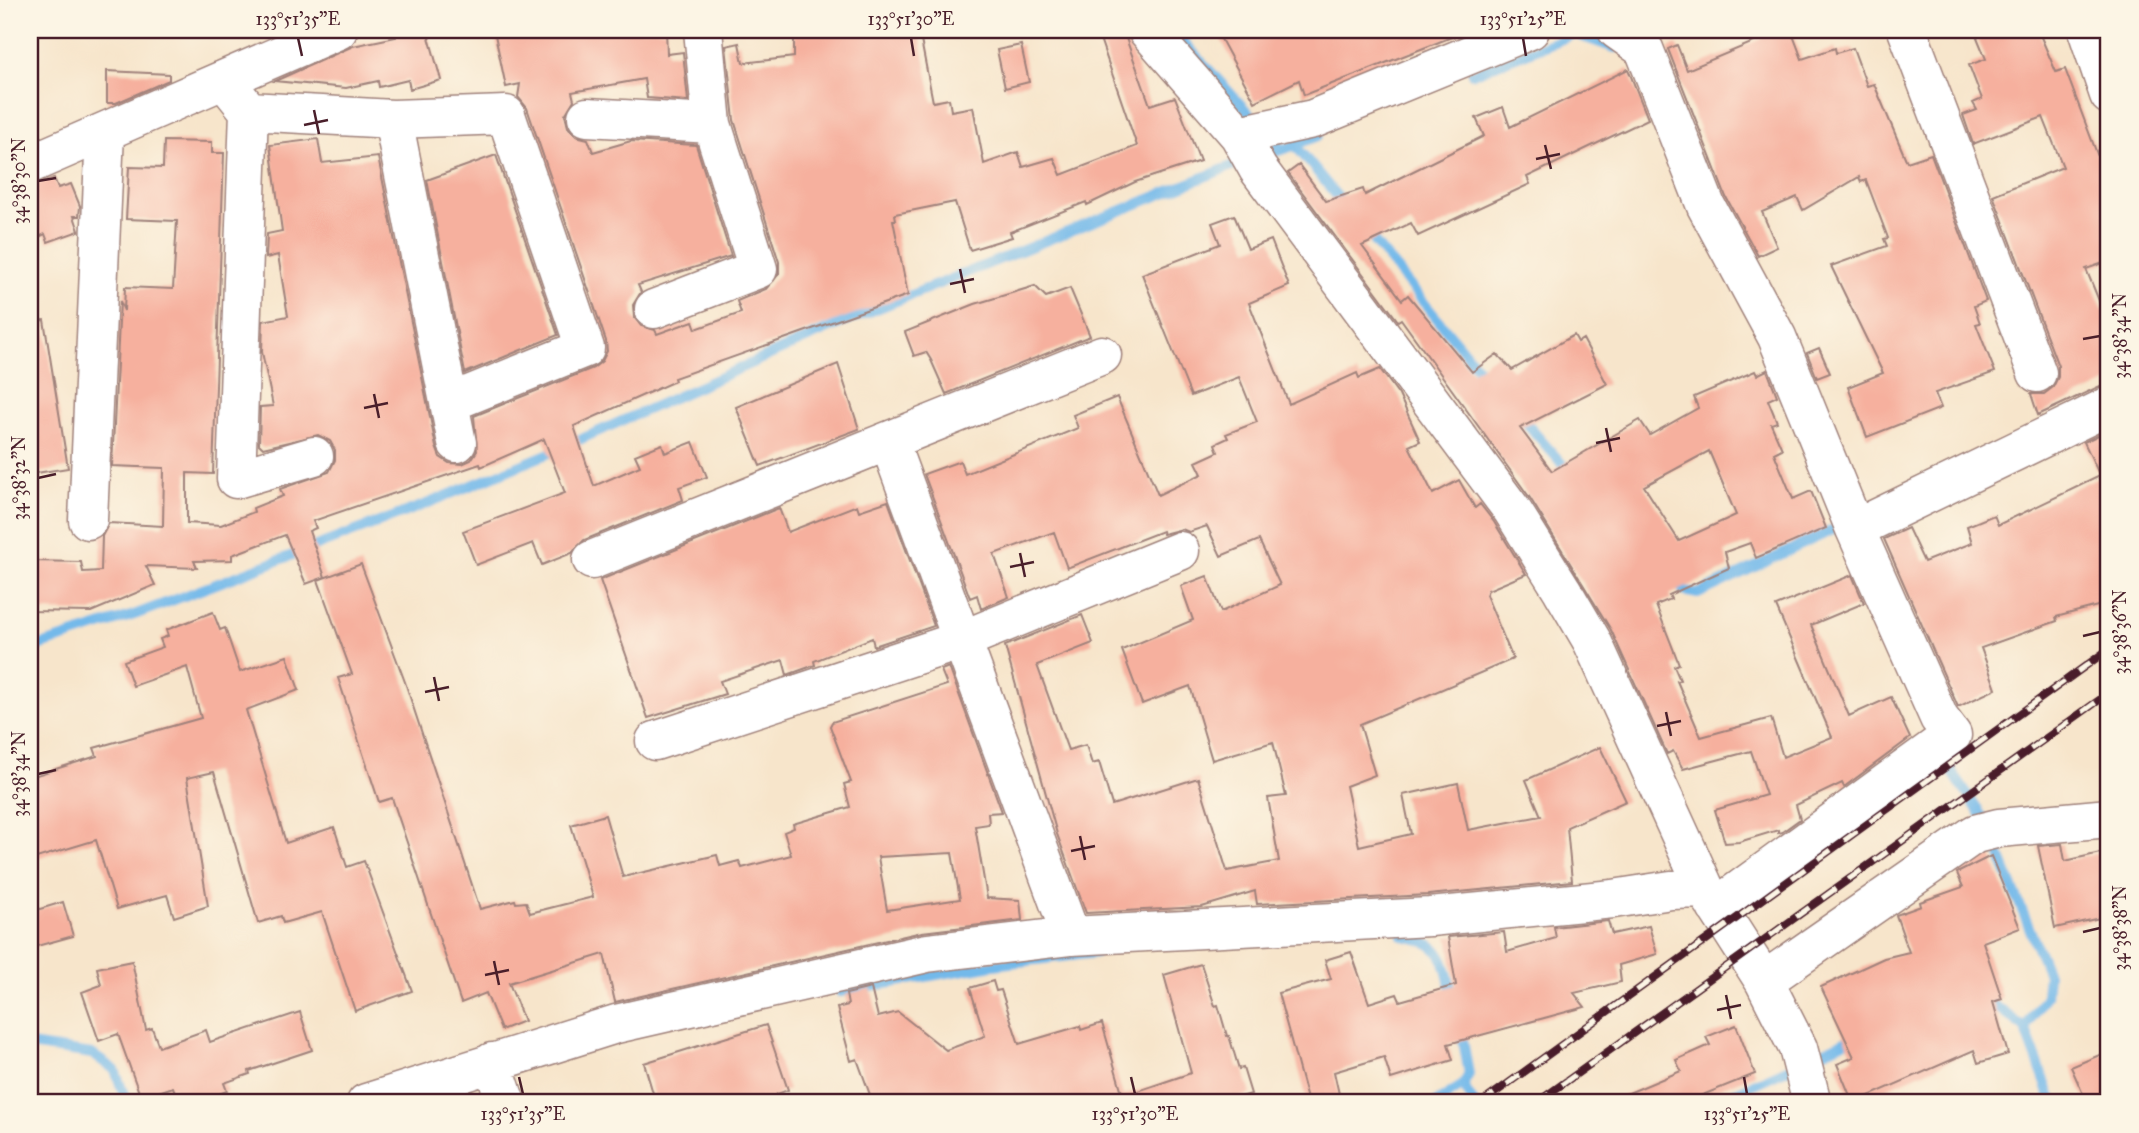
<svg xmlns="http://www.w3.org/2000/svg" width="2139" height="1133" viewBox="0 0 2139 1133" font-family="'IM FELL Great Primer',serif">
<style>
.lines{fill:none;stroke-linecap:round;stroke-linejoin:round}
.stream{stroke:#73b9ea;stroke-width:10}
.building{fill:#f6b09e;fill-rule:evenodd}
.minor-casing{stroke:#a0827b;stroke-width:41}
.minor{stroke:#fff;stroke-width:38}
.rail-casing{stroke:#4a1f2b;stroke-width:8}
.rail{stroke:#fcf5e5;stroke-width:5;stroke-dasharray:16;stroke-linecap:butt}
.ticks{fill:none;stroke:#4a1f2b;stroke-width:2.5}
.neatline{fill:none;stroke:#4a1f2b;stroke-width:2.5}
.ticks-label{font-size:18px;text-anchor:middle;fill:#4a1f2b}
</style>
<rect width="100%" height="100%" fill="#fcf5e5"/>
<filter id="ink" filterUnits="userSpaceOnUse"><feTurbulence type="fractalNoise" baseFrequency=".0143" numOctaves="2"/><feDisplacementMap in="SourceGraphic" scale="14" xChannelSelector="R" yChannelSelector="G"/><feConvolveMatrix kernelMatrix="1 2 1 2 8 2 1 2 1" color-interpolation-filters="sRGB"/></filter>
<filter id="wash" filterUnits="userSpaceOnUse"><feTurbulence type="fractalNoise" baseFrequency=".00686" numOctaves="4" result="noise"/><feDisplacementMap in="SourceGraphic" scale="28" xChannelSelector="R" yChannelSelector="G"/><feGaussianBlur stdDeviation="1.57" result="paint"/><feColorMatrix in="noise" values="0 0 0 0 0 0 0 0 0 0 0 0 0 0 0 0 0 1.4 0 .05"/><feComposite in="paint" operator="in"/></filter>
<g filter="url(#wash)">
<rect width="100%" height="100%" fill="#f7e5cb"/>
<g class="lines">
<path class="stream" d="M1173 30 1256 121
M1472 74 1574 34 1615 48
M1295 145 1345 206
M1282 150 1318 136
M1258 157 1282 150 1271 138
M1366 232 1485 377
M1521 417 1571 474
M1674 579 1684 591 1698 594 1839 527
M30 663 38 646 134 615 419 507 552 452 844 322 1244 161
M1940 754 1986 822
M1992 836 2048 974 2046 996 2025 1028
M1403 936C1445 942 1444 961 1453 998
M840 992 993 965 1095 953
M1983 997 2025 1028 2053 1103
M1461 1029 1469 1074 1463 1085 1474 1103
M30 1045 92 1054 115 1070 127 1103
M1809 1059 1855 1036
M1435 1103 1463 1085
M1711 1103 1796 1065"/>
</g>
<g id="blocks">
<path class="building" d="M412 30H427L441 80 410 89 408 80 379 87 378 81 346 88 275 81 353 46 396 37V34Z
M494 30H666L667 54 683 52 688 101 647 98 644 79 572 92 574 100 565 115 568 127 576 136 588 139 593 152 631 141 696 145 731 256 638 285 641 292 633 305 634 317 641 326 655 330 657 334 693 321 696 329 741 313 737 301 766 289 779 274V262L734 120 726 46 739 43 743 63 794 57V30H919L933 102 949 99 951 111 973 107 984 164 1018 152 1023 167 1054 158 1061 175 1137 146 1097 30H1123L1150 105 1175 97 1200 161 1135 182 1087 205 1086 202 1010 232 1012 237 970 250 955 202 895 214 896 220H893L908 295 674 378 675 381 574 426 594 486 640 466 635 455 662 444 665 453 693 442 707 477 679 487 683 500 584 540 572 553 542 565 533 543 476 565 463 531 565 493 544 439 481 467 480 464 313 521 316 528 309 531 325 577 306 584 285 535 232 555V560L194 561 197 568 146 566 155 585 91 612 30 611V561L81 562 83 572 101 571 102 536 109 523 163 526 164 468 112 466 120 301 124 311 125 287 173 289 177 221 126 219 129 167 163 168 164 141 212 142V153H224L213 474 187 473V523L221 525 254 512 253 508 283 496 280 489 329 472 335 460V450L330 441 318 435 263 448 259 444 260 407 273 406 262 352 263 321 288 316 278 255 266 258 267 234 282 231 270 145 318 139 322 163 378 157 436 447 440 457 449 463 462 464 471 460 477 451 474 416 593 368 602 361 607 351 606 341 527 108 518 97 520 84 506 87Z
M1216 30H1318L1320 35 1335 30 1467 31 1304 95 1299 80 1255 102Z
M1758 30H1791L1802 59 1835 48 1836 53 1853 48 1867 86 1874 84 1907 162 1931 154 1986 301 1974 306 1980 323 1976 324 1995 372 1935 393 1941 408 1867 437 1848 387 1883 373 1831 266 1887 246 1884 239 1888 238 1866 180 1861 182 1859 177 1803 210 1797 197 1762 212 1777 247 1758 256 1726 197 1668 49 1677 45 1687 70 1761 39Z
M1974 30H2038L2056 72 2065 69 2099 159 2109 156V261L2086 269 2109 325V382L2038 415 2031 394H2044L2053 387 2058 377V366L1993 195 2063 167 2043 117 1973 144 1963 115 1977 110 1973 103 1982 99 1969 65 1986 59Z
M1021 45 1029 82 1005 88 997 50Z
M1628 69 1648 119 1527 177 1530 184 1418 236 1411 223 1362 246 1402 300 1408 295 1472 372 1497 354 1512 370 1574 335 1578 342 1583 339 1607 384 1520 428 1552 471 1640 420 1650 435 1698 408 1694 397 1755 371 1757 375 1767 370 1777 396 1768 400 1777 422 1771 424 1782 449 1774 453 1793 499 1811 491 1826 528 1756 558 1750 543 1725 552 1729 568 1669 595 1671 599 1656 605 1679 664 1674 666 1680 680 1677 681 1701 737 1771 718 1783 757 1832 737 1776 606 1852 575 1864 603 1811 625 1849 716 1891 697 1910 738 1844 787 1842 783 1796 805 1800 819 1782 832 1778 833V830L1739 842 1725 843 1715 810 1766 795 1751 751 1683 769 1673 751 1667 754 1611 630 1530 498 1401 319 1398 321 1288 173 1299 165 1326 201 1363 189 1365 195 1484 136 1476 118 1503 107 1510 127ZM1709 451 1736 515 1679 541 1644 486Z
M107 71 169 74V80L116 103H107Z
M496 155 558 335 465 373 427 180Z
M54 178 58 188 71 184 80 206 79 216H74L79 231 48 242 45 234 30 241V186Z
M1234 215 1248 249 1271 240 1289 286 1249 303 1289 404 1357 373 1359 378 1380 369 1399 395 1420 441 1409 446 1433 494 1459 480 1475 508 1480 504 1494 522 1526 574 1488 590 1486 595 1513 659 1360 724 1375 775 1346 786 1359 846 1411 834 1403 795 1458 783 1468 830 1541 816 1526 780 1600 747 1626 801 1567 827 1572 881 1428 895 1257 904 1255 891 1202 907 1086 913 1057 834 1005 646 1082 615 1093 643 1037 665 1068 750 1086 745 1092 764 1099 762 1112 805 1198 778 1227 871 1279 861 1268 798 1286 796 1273 742 1212 760 1190 686 1142 704 1122 650 1193 620 1181 586 1207 576 1221 612 1280 585 1259 540 1221 556 1207 526 1189 532 1182 529 1163 534 1162 531 1067 568 1054 532 994 554 1009 597 981 609 977 595 970 598 924 474 960 461 965 474 1078 428 1073 415 1117 397 1158 495 1202 474 1196 462 1218 452 1215 444 1228 438 1226 434 1257 422 1239 377 1191 396 1142 274 1220 244 1212 223Z
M1035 286 1046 297 1070 288 1090 336 946 394 931 360 926 352 914 356 905 332 975 304Z
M44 320 68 468 30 474V321Z
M1819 348 1830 373 1817 378 1807 353Z
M838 364 859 429 760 466 736 407Z
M2109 430V603L2056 617 2057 621 1981 648 1996 689 1958 707 1884 539 1908 528 1924 562 1972 543 1967 526 1994 515 1998 525 2100 476 2084 442Z
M888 501 934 626 874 646 872 638 814 661 815 665 787 675 783 660 720 681 725 694 648 718 600 580 779 508 788 532 857 505 859 511Z
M361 564 405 682 480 909 515 900 516 903 526 902 530 913 593 897 571 825 605 815 623 877 717 855 720 866 739 861 742 868 791 855 784 832 794 828 793 824 850 807 844 784 851 782 830 726 832 722 947 685 941 670 949 667 1002 812 988 813 989 824 975 826 987 898 1020 900 1022 920 922 932 615 1002 604 954 509 983 524 1021 501 1030 486 993 461 1003 392 798 379 802 338 678 352 674 318 580ZM952 853 960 899 887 910 878 857Z
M213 612 220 630 225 628 240 672 287 656 299 690 246 710 286 843 334 827 347 867 364 861 412 991 355 1011 322 912 283 923 281 916 258 923 214 772 187 778 208 906 174 917 167 895 117 909 96 840 30 860V777L97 756 94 748 201 718 187 667 133 686 124 661 163 647 160 639 168 636 166 630Z
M2062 844 2065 861 2109 851V916L2055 928 2038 846Z
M1991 856 2020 928 1983 942 2002 999 1993 1002 2008 1054 1978 1063 1974 1050 1853 1103 1837 1064 1854 1057 1821 987 1884 958 1909 952 1896 915 1921 906 1920 902 1963 887 1957 873Z
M63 902 73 936 30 948V912Z
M1608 921 1612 934 1649 926 1657 954 1619 965 1621 982 1574 993 1585 1007 1448 1044 1453 1060 1391 1079 1384 1057 1334 1072 1341 1103H1308L1278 993 1331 979 1325 960 1351 952 1369 1003 1397 994 1400 1001 1456 985 1448 937 1504 932 1507 952 1556 938 1554 927Z
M132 961 146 1030 152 1028 159 1047 206 1030 210 1042 300 1012 312 1050 249 1071 250 1074 224 1083 227 1091 194 1103H179L173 1087 141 1098 118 1034 99 1041 82 992 101 985 97 968Z
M1201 964 1215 1006 1218 1005 1227 1036H1229L1239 1069 1243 1068 1251 1094 1221 1103H873L857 1059 851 1061 837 1008 848 1005 846 994 871 988 878 1017 898 1012 946 1050 985 1036 970 988 993 981 996 991 1001 990 1019 1044 1080 1026 1081 1030 1102 1023 1123 1096 1191 1073 1164 975Z
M766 1025 788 1090 777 1094 781 1103H656L644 1063Z
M1736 1025 1755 1074 1700 1096 1704 1103H1605L1681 1071 1676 1060 1710 1045 1706 1037Z
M2109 1051V1103H2087L2071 1067Z"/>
</g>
</g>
<g filter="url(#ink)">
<use href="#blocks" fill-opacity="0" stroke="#a0827b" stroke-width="2"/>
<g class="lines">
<defs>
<path id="minor" d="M1147 30 1239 135 1258 169 1512 510 1562 590 1592 641 1705 889 1764 981 1798 1048 1812 1103
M1617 30 1644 49 1706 206 1777 337 1855 529 1939 718 1952 735 1716 907
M1907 30 2037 373
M2087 30 2109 95
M224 80 249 111 393 119 506 115 585 348 449 403
M249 111 236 479 314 456
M587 117 712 124
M393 119 457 443
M1239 135 1313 119 1530 30
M30 164 338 30
M654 309 758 269 712 124 703 30
M889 442 1071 936
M88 520 105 133
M1855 529 2109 406
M592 560 1102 355
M655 741 962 640 1180 551
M1764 981 1975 834 1999 828 2109 818
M492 1062 506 1103
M366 1103 616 1024 927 953 1071 936 1430 917 1613 899 1671 890 1705 889"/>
</defs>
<use href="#minor" class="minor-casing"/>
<use href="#minor" class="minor"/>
<defs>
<path id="rail" d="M1481 1103 2109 649
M1536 1103 2109 693"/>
</defs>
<use href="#rail" class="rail-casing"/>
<use href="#rail" class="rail"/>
</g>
</g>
<path class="ticks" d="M298 38 302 56M911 38 914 56M1523 38 1526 56M314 110 319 134M304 125 328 120M1545 145 1551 169M1536 159 1560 154M38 181 56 178M960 269 965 293M950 284 974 279M2083 339 2100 336M374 394 379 418M364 408 388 403M1606 428 1611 452M1596 443 1620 438M38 478 56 474M1020 553 1025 577M1010 567 1034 562M2083 636 2100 632M434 677 439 701M425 692 449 687M1666 712 1671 736M1657 726 1681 721M38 774 56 770M1080 836 1085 860M1071 851 1095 846M2083 932 2100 928M494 961 499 985M485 975 509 970M1726 995 1731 1019M1717 1010 1741 1005M519 1077 523 1094M1131 1077 1135 1094M1744 1077 1747 1094"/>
<rect width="2139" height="1133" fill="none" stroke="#fcf5e5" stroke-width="77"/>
<rect x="38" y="38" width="2062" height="1056" class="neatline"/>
<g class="ticks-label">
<text x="298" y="25">133°51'35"E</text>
<text x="911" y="25">133°51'30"E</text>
<text x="1523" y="25">133°51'25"E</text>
<text transform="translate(19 181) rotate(-90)" y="6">34°38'30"N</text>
<text transform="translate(2120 336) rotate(-90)" y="6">34°38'34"N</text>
<text transform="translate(19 478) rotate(-90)" y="6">34°38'32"N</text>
<text transform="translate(2120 632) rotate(-90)" y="6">34°38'36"N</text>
<text transform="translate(19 774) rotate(-90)" y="6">34°38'34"N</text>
<text transform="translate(2120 928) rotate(-90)" y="6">34°38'38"N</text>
<text x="523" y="1120">133°51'35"E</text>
<text x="1135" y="1120">133°51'30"E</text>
<text x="1747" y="1120">133°51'25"E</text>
</g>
</svg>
